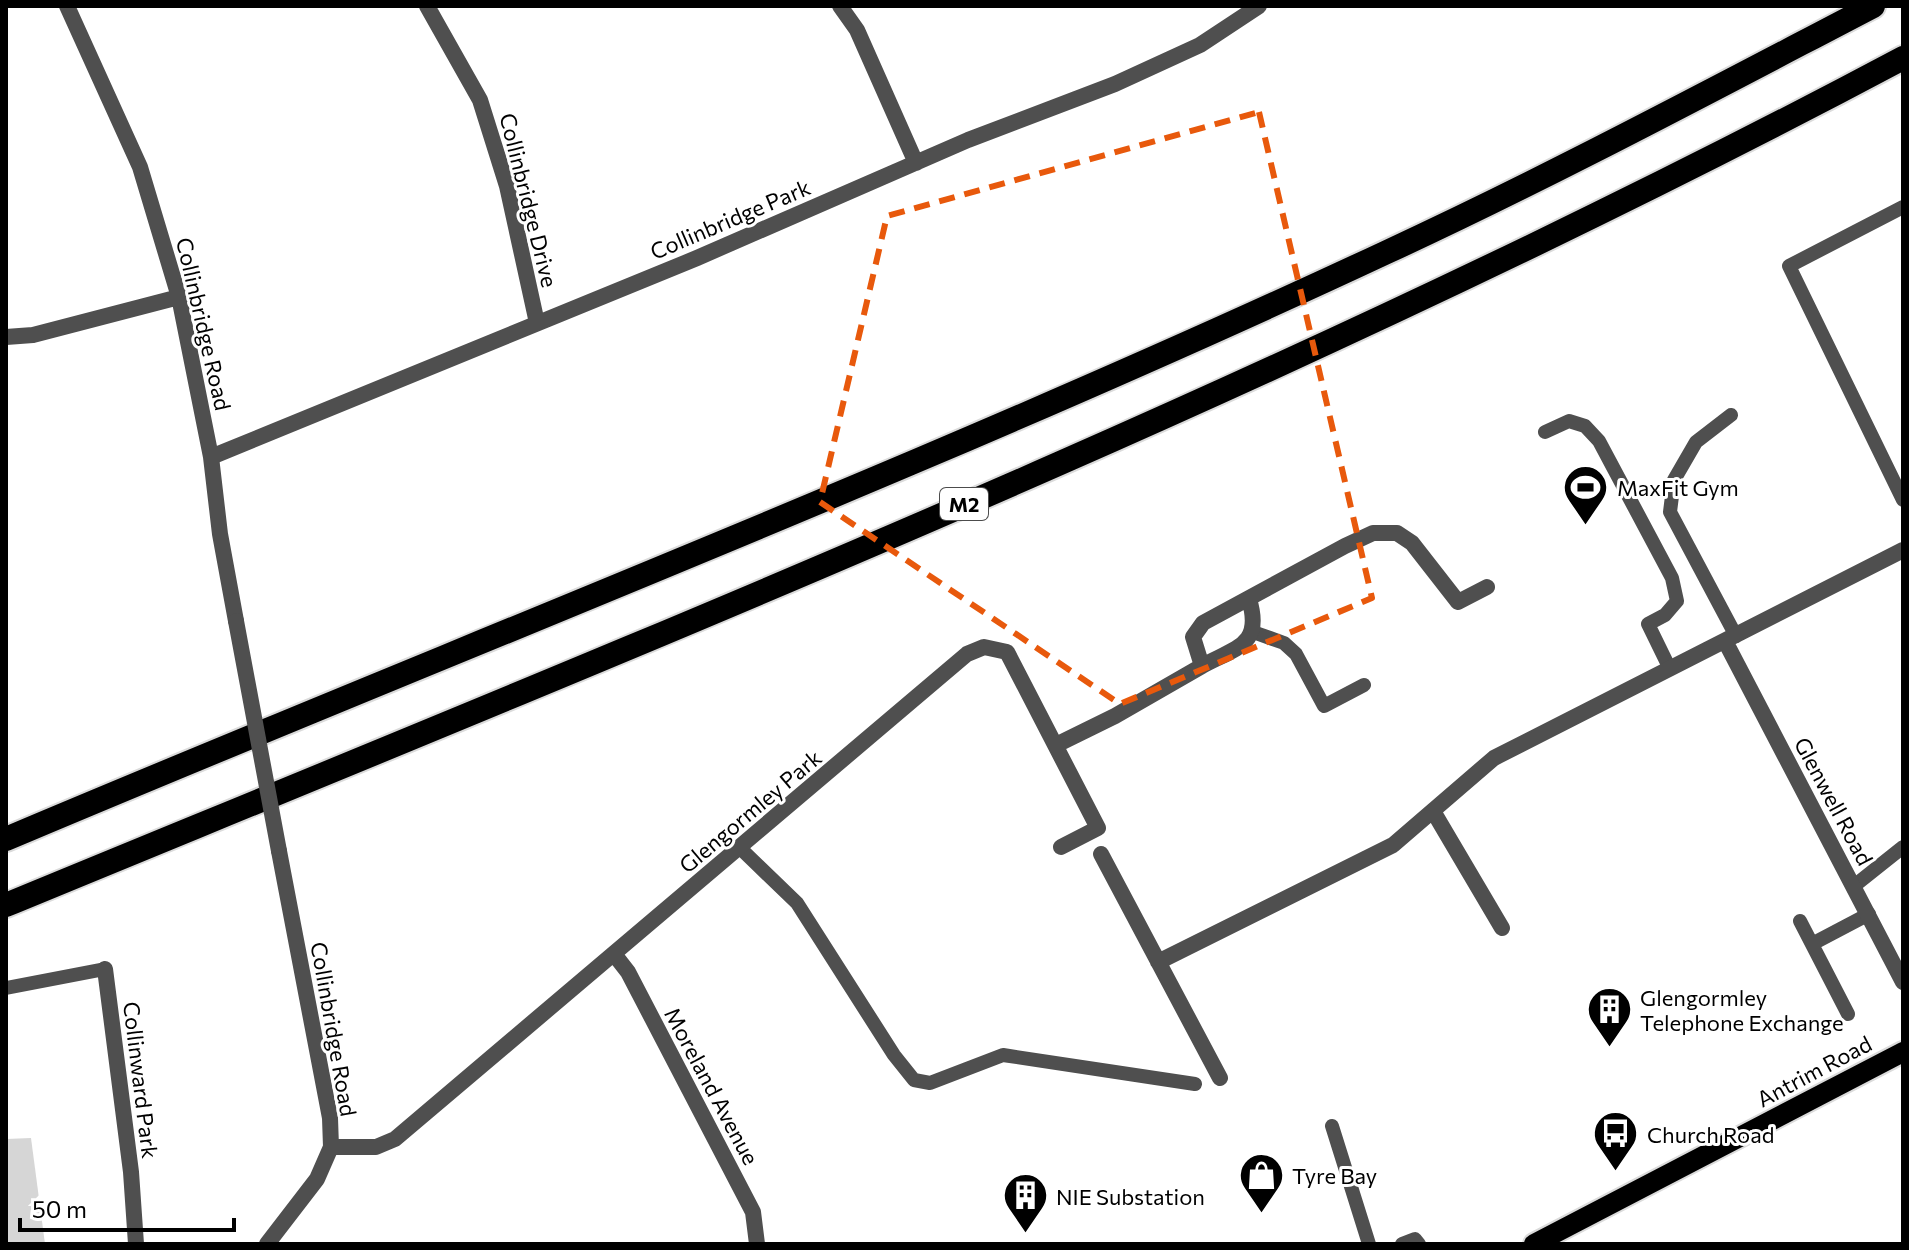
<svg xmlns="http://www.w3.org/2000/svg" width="1909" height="1250" viewBox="0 0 1909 1250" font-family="Commissioner,sans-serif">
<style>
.green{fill:#d6d6d6}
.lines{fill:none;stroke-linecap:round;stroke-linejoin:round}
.primary-casing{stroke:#dbdbdb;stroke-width:24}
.motorway-casing{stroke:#dbdbdb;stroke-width:28}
.service{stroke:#4f4f4f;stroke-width:14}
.minor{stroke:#4f4f4f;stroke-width:16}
.primary{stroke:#000;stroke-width:20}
.motorway{stroke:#000;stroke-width:24}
.minor-bridge{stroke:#4f4f4f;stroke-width:16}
.marked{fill:none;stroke:#e8590c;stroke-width:6;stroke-dasharray:16 10;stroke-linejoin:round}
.labels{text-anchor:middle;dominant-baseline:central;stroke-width:6;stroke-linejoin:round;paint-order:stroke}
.shield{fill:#fff;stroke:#4c4c4c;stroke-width:2}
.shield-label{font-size:20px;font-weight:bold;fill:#000}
.street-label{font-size:22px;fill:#000;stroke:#fff}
.poi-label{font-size:22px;fill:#000;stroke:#fff;text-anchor:start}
</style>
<rect width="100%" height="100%" fill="#fff"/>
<path class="green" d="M31 1138 45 1244H6V1139Z"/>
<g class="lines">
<defs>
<path id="primary" d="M1534 1244 1903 1052"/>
<path id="motorway" d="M6 839C467 644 934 464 1387 252 1551 176 1712 90 1873 6
M6 905C646 641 1291 384 1903 58"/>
</defs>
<use href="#primary" class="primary-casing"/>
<use href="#motorway" class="motorway-casing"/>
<path class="service" d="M1903 207 1789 266 1903 500
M1731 415 1696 442 1674 480 1670 512 1736 636
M1545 432 1569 421 1585 426 1599 441 1672 578 1677 601 1665 615 1648 624 1670 669
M1253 632 1284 643 1296 654 1324 706 1364 685
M740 848 797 903 894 1055 914 1080 930 1083 1003 1055 1195 1084
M1854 886 1903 847
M1800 921 1848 1014
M1812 944 1869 914
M6 988 105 969
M1332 1126 1369 1244
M1402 1244 1415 1239 1419 1244"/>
<path class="minor" d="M67 6 140 167 179 297 211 457 220 534 236 621
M427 6 480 100 507 186 537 323
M840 6 857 30 916 163
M6 337 33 335 179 297
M211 457 697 258 968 140 1115 84 1200 45 1259 6
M1725 641 1903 982
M1202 666C1237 647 1263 645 1249 599
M1056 745 1115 716 1202 666 1193 637 1203 623 1345 546 1373 533H1397L1412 543 1458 602 1487 587
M1433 811 1502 928
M1101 854 1220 1078
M614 954 628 972 753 1212 757 1244
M1158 962 1393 845 1494 758 1903 550
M105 969 131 1172 136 1244
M331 1147H376L395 1139 967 654 984 647 1007 652 1098 828 1061 847
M267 1244 317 1179 331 1147 330 1118 279 851"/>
<use href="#primary" class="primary"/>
<use href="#motorway" class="motorway"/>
<path class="minor-bridge" d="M236 621 279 851"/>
</g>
<path class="marked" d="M1259 112 1372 598 1120 704 820 502 887 216Z"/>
<defs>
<symbol id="stadium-pin" viewBox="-11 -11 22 30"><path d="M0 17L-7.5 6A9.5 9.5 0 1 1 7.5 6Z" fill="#000" stroke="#fff"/><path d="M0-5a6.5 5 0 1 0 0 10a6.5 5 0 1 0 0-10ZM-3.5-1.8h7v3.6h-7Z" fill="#fff"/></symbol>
<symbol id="building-pin" viewBox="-11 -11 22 30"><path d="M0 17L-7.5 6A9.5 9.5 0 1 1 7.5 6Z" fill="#000" stroke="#fff"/><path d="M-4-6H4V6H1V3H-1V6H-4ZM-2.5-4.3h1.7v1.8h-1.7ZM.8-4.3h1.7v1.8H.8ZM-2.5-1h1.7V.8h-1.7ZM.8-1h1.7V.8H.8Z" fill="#fff"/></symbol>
<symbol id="bus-pin" viewBox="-11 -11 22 30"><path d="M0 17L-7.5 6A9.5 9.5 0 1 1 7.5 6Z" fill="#000" stroke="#fff"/><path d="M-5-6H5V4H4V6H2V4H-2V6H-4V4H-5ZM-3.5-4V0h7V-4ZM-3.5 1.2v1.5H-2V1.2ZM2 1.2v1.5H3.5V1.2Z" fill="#fff"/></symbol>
<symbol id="shop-pin" viewBox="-11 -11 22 30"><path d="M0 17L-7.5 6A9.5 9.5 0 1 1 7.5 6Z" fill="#000" stroke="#fff"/><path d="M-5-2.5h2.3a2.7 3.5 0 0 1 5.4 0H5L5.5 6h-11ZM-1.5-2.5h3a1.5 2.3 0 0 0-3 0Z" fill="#fff"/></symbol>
</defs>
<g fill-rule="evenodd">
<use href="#stadium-pin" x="1560" y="462" width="51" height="69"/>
<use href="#building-pin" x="1584" y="984" width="51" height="69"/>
<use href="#bus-pin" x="1590" y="1108" width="51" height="69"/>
<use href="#shop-pin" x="1236" y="1150" width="51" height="69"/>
<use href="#building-pin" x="1000" y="1170" width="51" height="69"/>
</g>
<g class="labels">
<rect class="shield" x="940" y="488" width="48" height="32" rx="6"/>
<g class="shield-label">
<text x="964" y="504">M2</text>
</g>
<g class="street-label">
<text transform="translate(529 200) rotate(76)">Collinbridge Drive</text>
<text transform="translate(730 219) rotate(-23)">Collinbridge Park</text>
<text transform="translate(204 324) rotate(77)">Collinbridge Road</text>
<text transform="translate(1834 801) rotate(62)">Glenwell Road</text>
<text transform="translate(750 811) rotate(-40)">Glengormley Park</text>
<text transform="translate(334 1029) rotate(80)">Collinbridge Road</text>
<text transform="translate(1814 1071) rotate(-28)">Antrim Road</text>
<text transform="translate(141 1080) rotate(83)">Collinward Park</text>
<text transform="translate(712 1086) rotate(62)">Moreland Avenue</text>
</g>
<g class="poi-label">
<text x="1617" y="487">MaxFit Gym</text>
<text x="1640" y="997">Glengormley<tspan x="1640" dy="25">Telephone Exchange</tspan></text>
<text x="1647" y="1134">Church Road</text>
<text x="1292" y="1175">Tyre Bay</text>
<text x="1056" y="1196">NIE Substation</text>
</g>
</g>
<rect width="1909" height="1250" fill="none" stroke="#000000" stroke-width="16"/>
<path d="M20 1218v12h214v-12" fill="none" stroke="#000000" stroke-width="4"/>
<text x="32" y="1218" font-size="24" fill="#000000" stroke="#ffffff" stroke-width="6" paint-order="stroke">50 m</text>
</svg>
